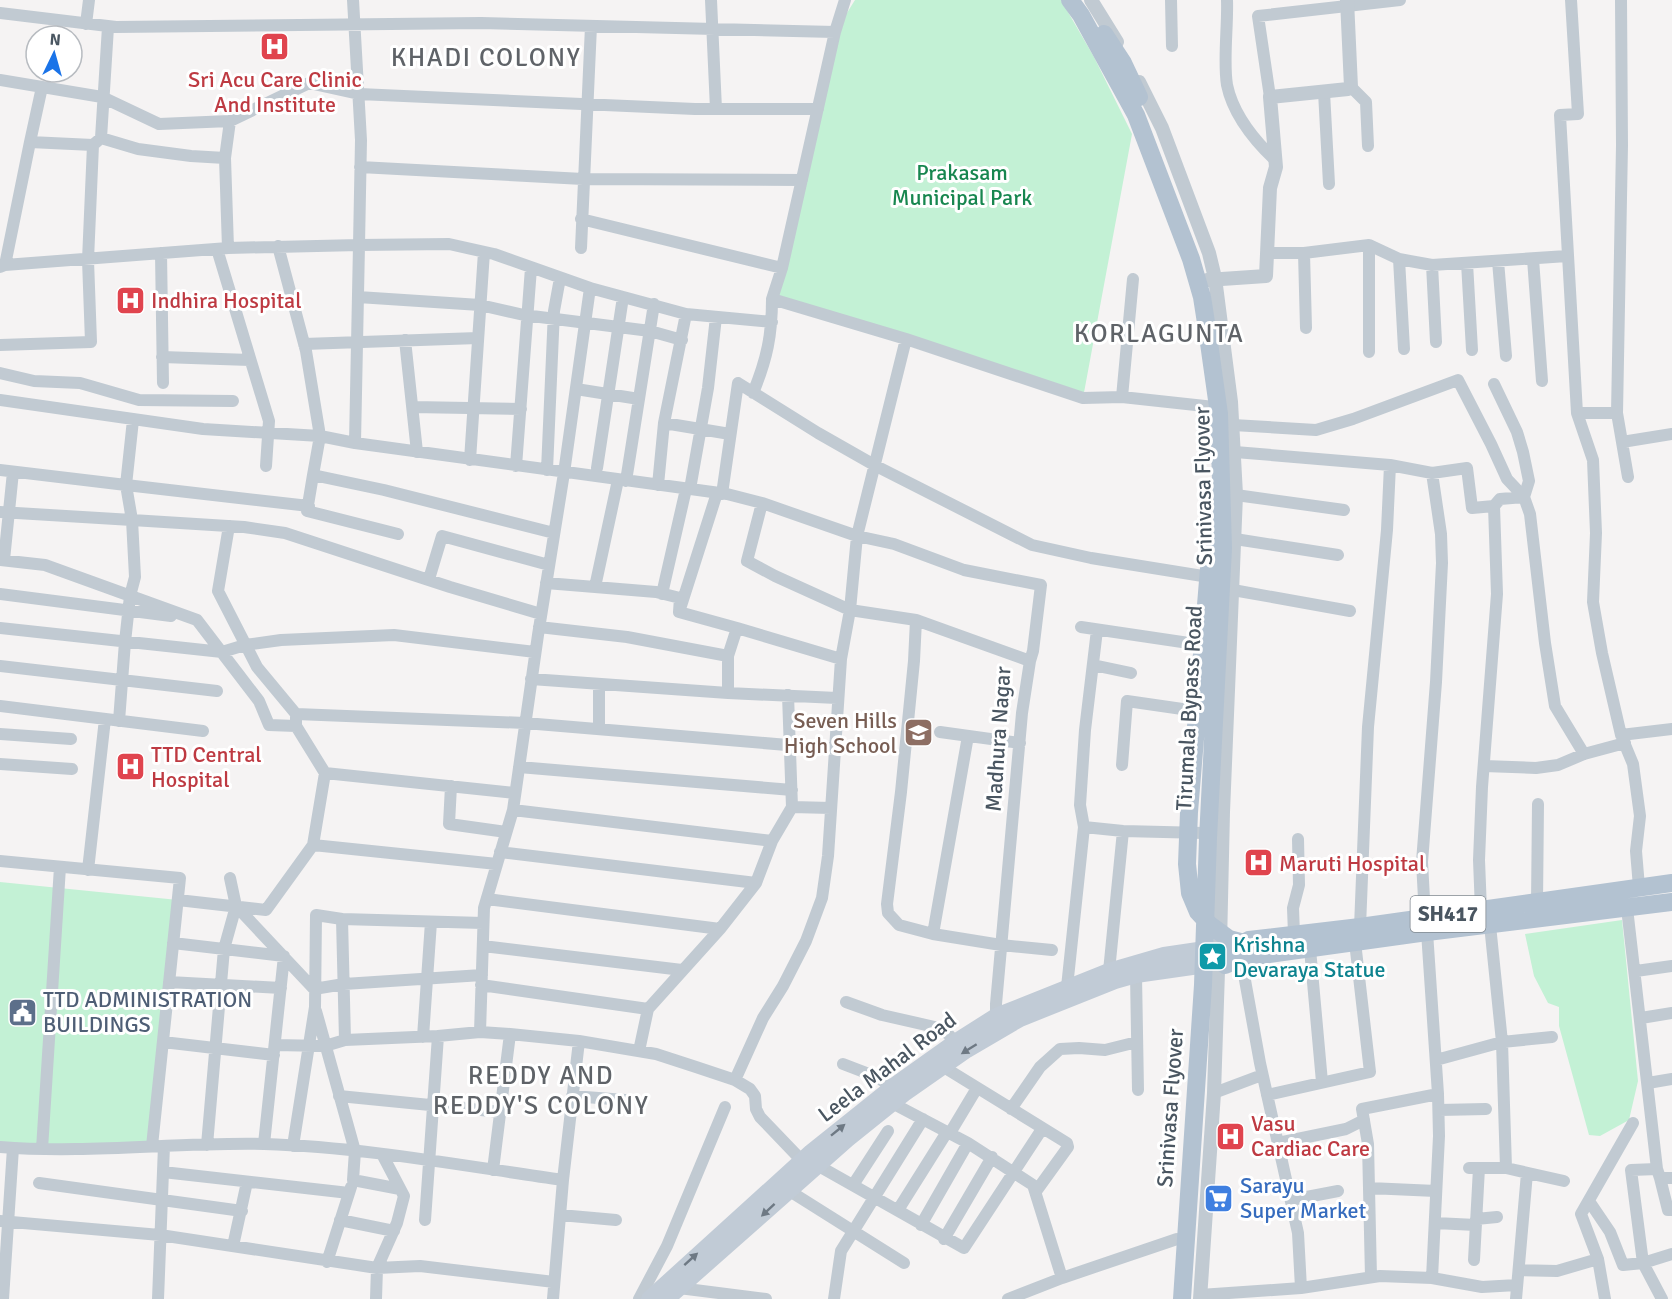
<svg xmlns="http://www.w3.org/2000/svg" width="1672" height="1299" viewBox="0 0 1672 1299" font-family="Signika,sans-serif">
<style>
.green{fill:#c3f1d5}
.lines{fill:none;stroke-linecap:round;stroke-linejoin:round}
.minor{stroke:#c1cad2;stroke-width:12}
.tertiary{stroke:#c1cad2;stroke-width:14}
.secondary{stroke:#c1cbd6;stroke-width:16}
.primary{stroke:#b3c2d1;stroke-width:18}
.primary-bridge{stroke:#b3c2d1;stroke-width:18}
.oneway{fill:#6e7984}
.labels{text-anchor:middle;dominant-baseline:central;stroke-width:6;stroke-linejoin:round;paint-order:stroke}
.shield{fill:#fff;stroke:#808990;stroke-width:1.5}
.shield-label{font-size:21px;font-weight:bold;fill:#4a5661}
.health-label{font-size:22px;fill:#be3a42;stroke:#fff;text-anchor:start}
.park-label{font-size:22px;fill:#17864f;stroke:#fff}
.street-label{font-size:22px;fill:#4a5661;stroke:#fff}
.education-label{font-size:22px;fill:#785e54;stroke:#fff;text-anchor:end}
.culture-label{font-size:22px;fill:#0d838f;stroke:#fff;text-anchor:start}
.service-label{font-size:22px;fill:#4e5e75;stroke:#fff;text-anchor:start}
.shop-label{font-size:22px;fill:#366cbe;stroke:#fff;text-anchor:start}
.quarter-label{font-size:26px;letter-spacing:1.5px;fill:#5f6368;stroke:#fff}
</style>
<rect width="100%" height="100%" fill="#f5f3f3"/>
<path class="green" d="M855 0H1061L1094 57 1132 134 1083 398 772 299 835 32Z
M0 882 178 900 152 1146 0 1145Z
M1622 920 1638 1081 1629 1120 1600 1136 1589 1135 1559 1026V1007L1548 1003 1534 976 1525 934Z"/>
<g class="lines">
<path class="minor" d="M353 0 361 140 359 245 449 244 494 254 590 288 564 473 538 635 513 810 484 908 480 1032 510 1034 493 1170
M711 0 716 109
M845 0 835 32 782 268 772 299 906 339 1083 398 1122 397 1214 407
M1171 0 1172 46
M1227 0C1228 26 1223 61 1227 85 1233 114 1254 140 1275 160
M1571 0 1578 114 1560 115 1577 413 1593 460 1596 533 1593 602 1602 653 1621 735 1633 764 1640 816 1636 851 1639 887
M1621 0 1622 145 1617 413 1628 477
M0 13 116 27 481 23 835 32
M86 24 89 0
M0 80 102 97 159 124 230 121 309 83 359 94 695 109H818
M1351 87 1366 102 1368 146
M1324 92 1329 184
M1270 97 1258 16 1400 0
M101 138 108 27
M30 142 42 87
M225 158 230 121
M360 167 583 179 802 180
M581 219 782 268
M1369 245V352
M581 248 591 26
M217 249 269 421 266 466
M161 253 163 383
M1267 253H1304L1306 328
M1304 253 1369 245 1399 259 1432 265 1567 256
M1399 259 1404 349
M1533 259 1542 381
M1498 261 1506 356
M1467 263 1472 350
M5 265 30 142 93 145
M1432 265 1436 342
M0 267 5 265 228 248 359 245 355 443 727 494 762 503 857 536 894 544 964 570 1041 585 1033 651 1030 661
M590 288 686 314 772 322
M358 297 480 305 524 315 650 331 682 340
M405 340 417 452
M304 344 478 338
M0 345 91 342 88 260 93 145 101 138 138 149 191 156 225 158 228 248
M162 357 250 360
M0 373 34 381 80 383 139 400 233 401
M1494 384 1517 432 1523 452 1529 481 1524 497 1530 514 1545 643 1555 706 1584 754
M576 389 639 399
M753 393C767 359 772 335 772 299
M1122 397 1133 279
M0 400 203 429 320 436 306 351 278 246
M413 407 521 409
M1577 413H1617
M664 423 730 434
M1233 425 1316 430 1353 419 1458 380 1491 444 1507 479 1524 497
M1622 442 1672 434
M355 443 320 436 313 475 384 490 554 533
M1235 452 1390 465 1432 473 1467 468 1472 508 1494 506
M470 460 484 252
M516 466 531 268
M597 468 623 297
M0 470 126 485 133 420
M547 470 554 311 560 278
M313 475 307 511 398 534
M626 481 654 304
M658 485 664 423 686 314
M690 489 708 388 716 317
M722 494 738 383 818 433 876 466 1032 545 1091 558 1215 578
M1236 495 1344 510
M762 503 747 561 775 576 850 610 916 620 1030 661 1022 713 996 1004V1016L999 1021
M0 512 132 520 126 485 309 506
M1235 539 1338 555
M0 560 45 565 197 620 259 701 269 725 296 726V714L257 667 218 591 229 526
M4 560 13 472
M429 579 442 536 549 565
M546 583 656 592 680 598 679 612 737 628
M595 587 618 480
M1233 590 1350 611
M0 594 171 616
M662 594 686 489
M681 606 717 493
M916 620 914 661 901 792 887 904 888 913 899 925 933 934 1001 945 1052 950
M539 627 627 637 728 656
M1081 627 1209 646
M0 628 222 652 245 645 281 640 394 635 535 652
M1093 665 1131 673
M0 666 217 691
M531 679 728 693 837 698
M599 684V729
M728 693V656L737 628 841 659
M0 706 203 731
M296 714 525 723 835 749
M119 721 125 642 130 596 135 577 132 520 244 527 285 533 450 587 541 614
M296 726 325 773 313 845 497 864
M940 732 1020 743
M0 734 71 739
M1621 735 1672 729
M0 764 72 769
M1122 765 1127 701 1203 712
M1484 766 1536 768 1558 765 1584 754 1625 743
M519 767 792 790
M325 773 515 793
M451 786 449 824 506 832
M792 807 831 808
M513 810 772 841
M1084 827 1123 831 1204 833
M500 852 756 883
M0 861 180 878 152 1146
M88 870 105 719
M487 899 720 929 648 1009 639 1051
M178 900 266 910 313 845
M1537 903 1538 804
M236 906 314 989 344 984 482 975
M1627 908 1657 1169 1660 1178H1672
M1481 910 1479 860 1482 787 1497 594 1494 506 1500 499 1524 497
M1425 917 1422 862 1436 682 1442 563 1441 534 1432 473
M1490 925 1502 1042 1506 1168
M1360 927 1368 727 1387 530 1390 465
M720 929 756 883 772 841 792 807 788 695
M1427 932 1438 1094 1439 1136 1432 1278
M933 934 968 736
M1294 934 1293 908 1299 885 1298 839
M173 943 284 956 264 1144
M483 946 682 970
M1310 949 1322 1082
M1241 958 1260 1063 1298 1233 1301 1288
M1109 971 1123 831
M1636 971 1672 966
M1136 975 1138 1090
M169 982 281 988
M481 985 648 1009
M1067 987 1084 827 1080 805 1085 730 1097 630
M846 1002 882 1015 939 1028 948 1034 955 1042
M316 1011 355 1151 353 1180 400 1189
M1641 1018 1672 1013
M510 1034 579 1041 656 1054 696 1067 735 1080 750 1089 755 1096 756 1109 760 1117 807 1166
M438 1036 345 1040 342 919 483 923
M423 1037 431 922
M163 1042 274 1055
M275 1045 325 1046 345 1040
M1436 1060 1502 1042 1552 1037
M843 1064 877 1077 892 1087
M942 1066 1067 1143 1068 1147 1037 1190
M735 1080 763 1018 783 986 806 941 822 898 828 856 841 659 850 610 857 536 906 339
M1648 1083 1672 1079
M1214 1093 1262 1075
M1267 1095 1370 1072 1355 942
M339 1096 501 1112
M572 1096 625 1100
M892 1103 968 1143 1033 1185 1062 1278
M1011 1109 1040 1067 1060 1049 1079 1048 1105 1050 1137 1042
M1439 1110 1486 1109
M950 1133 977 1088
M1278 1143 1346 1129 1364 1120
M207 1145 224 949 236 906 230 878
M293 1146 315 1007 316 915 342 919
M0 1147C88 1154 176 1142 264 1144 364 1147 464 1166 563 1180L553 1299
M42 1149 60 867
M817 1165 964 1248 1042 1129
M1469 1168H1506L1564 1181
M1657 1169 1631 1170 1643 1263 1662 1299
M163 1172 349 1193
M1660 1178 1668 1210H1672
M563 1180 579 1041
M39 1183 242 1211
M853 1185 888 1131
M1369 1188 1436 1191
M788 1190 904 1263
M1291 1200 1338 1191
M1589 1201 1610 1232 1623 1265 1643 1263 1672 1254
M898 1210 947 1132
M560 1215 616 1220
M1476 1219 1497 1217
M340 1220 394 1231
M425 1220 438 1036 480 1032
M0 1221 160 1235 377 1268 420 1266 554 1282
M1435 1223 1476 1225
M921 1225 968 1143
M944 1239 992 1157
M233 1246 247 1182
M1474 1260 1479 1168
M327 1262 351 1187
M1519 1270 1557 1271 1598 1259
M1371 1277 1368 1144 1362 1109 1438 1094
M679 1288 766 1299
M1200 1295 1301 1288 1380 1276 1432 1278 1482 1287 1517 1285
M3 1299 13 1148
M158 1299 164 1146
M376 1299 377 1268 397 1223 404 1196 382 1154
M639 1299 667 1246 725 1107
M834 1299 841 1251 923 1119
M1008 1299 1062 1278 1177 1239
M1516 1299 1527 1173
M1605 1299 1598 1259 1581 1214 1633 1123"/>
<path class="tertiary" d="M1091 0 1117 42
M1139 82 1162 128 1209 253 1215 278 1231 402 1236 495 1223 812 1220 944
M1207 280 1266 276 1270 188 1276 167 1270 97 1348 89 1351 87 1347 0
M1200 1299 1214 1093 1218 971"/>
<path class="secondary" d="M649 1299 811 1152 896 1084 955 1042 996 1016 1109 971 1164 955 1198 950
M667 1299 848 1139 904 1094 967 1050 1020 1019 1115 981 1136 975 1199 966"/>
<path class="primary" d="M1226 952 1249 940 1360 927 1672 883
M1225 965 1241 958 1427 932 1672 902"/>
<path class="primary-bridge" d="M1070 0 1081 15 1136 115 1191 259 1202 297 1207 329 1219 414 1223 548 1208 838 1203 985 1182 1299
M1104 34 1123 63 1139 97
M1212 532 1189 812 1187 864 1190 893 1198 912 1210 925 1229 939 1252 945"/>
</g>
<defs><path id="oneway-solid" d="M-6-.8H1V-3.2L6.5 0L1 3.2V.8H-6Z" transform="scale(1.5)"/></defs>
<g class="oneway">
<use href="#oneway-solid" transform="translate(969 1049) rotate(148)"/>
<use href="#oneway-solid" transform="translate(838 1130) rotate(-39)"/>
<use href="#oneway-solid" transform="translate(768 1210) rotate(137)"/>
<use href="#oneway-solid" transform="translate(691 1259) rotate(-42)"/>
</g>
<defs>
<symbol id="hospital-square" viewBox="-11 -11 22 22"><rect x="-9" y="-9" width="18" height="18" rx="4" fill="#e0444e" stroke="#fff"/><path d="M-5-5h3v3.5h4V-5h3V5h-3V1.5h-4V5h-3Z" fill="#fff"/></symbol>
<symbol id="school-square" viewBox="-11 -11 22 22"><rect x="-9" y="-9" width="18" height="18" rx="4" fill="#8d6e63" stroke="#fff"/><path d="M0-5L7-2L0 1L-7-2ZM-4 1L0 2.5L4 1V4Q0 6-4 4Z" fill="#fff"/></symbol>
<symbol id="sight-square" viewBox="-11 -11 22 22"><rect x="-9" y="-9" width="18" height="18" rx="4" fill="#0f9aa8" stroke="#fff"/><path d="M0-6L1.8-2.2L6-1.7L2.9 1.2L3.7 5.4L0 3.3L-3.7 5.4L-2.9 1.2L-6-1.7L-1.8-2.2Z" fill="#fff"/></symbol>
<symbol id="civic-square" viewBox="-11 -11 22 22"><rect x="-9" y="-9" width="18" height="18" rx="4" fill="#5c6f8a" stroke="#fff"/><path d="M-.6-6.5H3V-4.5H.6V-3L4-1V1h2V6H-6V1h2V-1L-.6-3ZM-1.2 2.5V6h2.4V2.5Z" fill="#fff"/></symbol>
<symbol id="supermarket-square" viewBox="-11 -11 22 22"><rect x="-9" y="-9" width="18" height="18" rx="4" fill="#3f7fe0" stroke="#fff"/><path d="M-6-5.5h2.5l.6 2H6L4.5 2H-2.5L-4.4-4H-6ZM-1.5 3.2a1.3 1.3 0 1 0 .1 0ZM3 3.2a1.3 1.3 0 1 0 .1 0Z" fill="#fff"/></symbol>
</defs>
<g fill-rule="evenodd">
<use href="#hospital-square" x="258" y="30" width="33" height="33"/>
<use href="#hospital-square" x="114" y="284" width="33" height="33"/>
<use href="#school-square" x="902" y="716" width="33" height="33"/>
<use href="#hospital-square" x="114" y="750" width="33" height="33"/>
<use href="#hospital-square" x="1242" y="846" width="33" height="33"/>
<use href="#sight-square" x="1196" y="940" width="33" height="33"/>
<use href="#civic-square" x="6" y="996" width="33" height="33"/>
<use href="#hospital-square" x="1214" y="1120" width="33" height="33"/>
<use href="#supermarket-square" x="1202" y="1182" width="33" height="33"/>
</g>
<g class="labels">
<rect class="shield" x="1410.5" y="896" width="75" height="36" rx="4.5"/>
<g class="shield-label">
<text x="1448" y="914">SH417</text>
</g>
<g class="health-label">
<text x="275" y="79" text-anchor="middle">Sri Acu Care Clinic<tspan x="275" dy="25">And Institute</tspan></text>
<text x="151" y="300">Indhira Hospital</text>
<text x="151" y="754">TTD Central<tspan x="151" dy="25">Hospital</tspan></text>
<text x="1279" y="863">Maruti Hospital</text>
<text x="1251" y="1123">Vasu<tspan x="1251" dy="25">Cardiac Care</tspan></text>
</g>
<g class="park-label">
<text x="962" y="172">Prakasam<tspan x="962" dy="25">Municipal Park</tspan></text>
</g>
<g class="street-label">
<text transform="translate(1203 486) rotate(-91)">Srinivasa Flyover</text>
<text transform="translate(1189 708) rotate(-87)">Tirumala Bypass Road</text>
<text transform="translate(998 739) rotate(-86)">Madhura Nagar</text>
<text transform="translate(887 1067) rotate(-37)">Leela Mahal Road</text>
<text transform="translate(1170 1108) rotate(-86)">Srinivasa Flyover</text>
</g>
<g class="education-label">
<text x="897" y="720">Seven Hills<tspan x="897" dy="25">High School</tspan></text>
</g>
<g class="culture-label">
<text x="1233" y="944">Krishna<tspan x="1233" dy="25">Devaraya Statue</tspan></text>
</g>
<g class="service-label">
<text x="43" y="999">TTD ADMINISTRATION<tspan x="43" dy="25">BUILDINGS</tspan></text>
</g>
<g class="shop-label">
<text x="1240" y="1185">Sarayu<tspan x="1240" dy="25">Super Market</tspan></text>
</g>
<g class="quarter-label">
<text x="486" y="58">KHADI COLONY</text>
<text x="1159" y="334">KORLAGUNTA</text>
<text x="541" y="1076">REDDY AND<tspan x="541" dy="30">REDDY'S COLONY</tspan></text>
</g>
</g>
<g transform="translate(54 54) rotate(5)"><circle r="28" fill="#ffffff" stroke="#b7bbc0" stroke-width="1.5"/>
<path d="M0-4.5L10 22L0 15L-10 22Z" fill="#1a73e8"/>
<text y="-9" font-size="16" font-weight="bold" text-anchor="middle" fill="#4a5661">N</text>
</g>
</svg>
